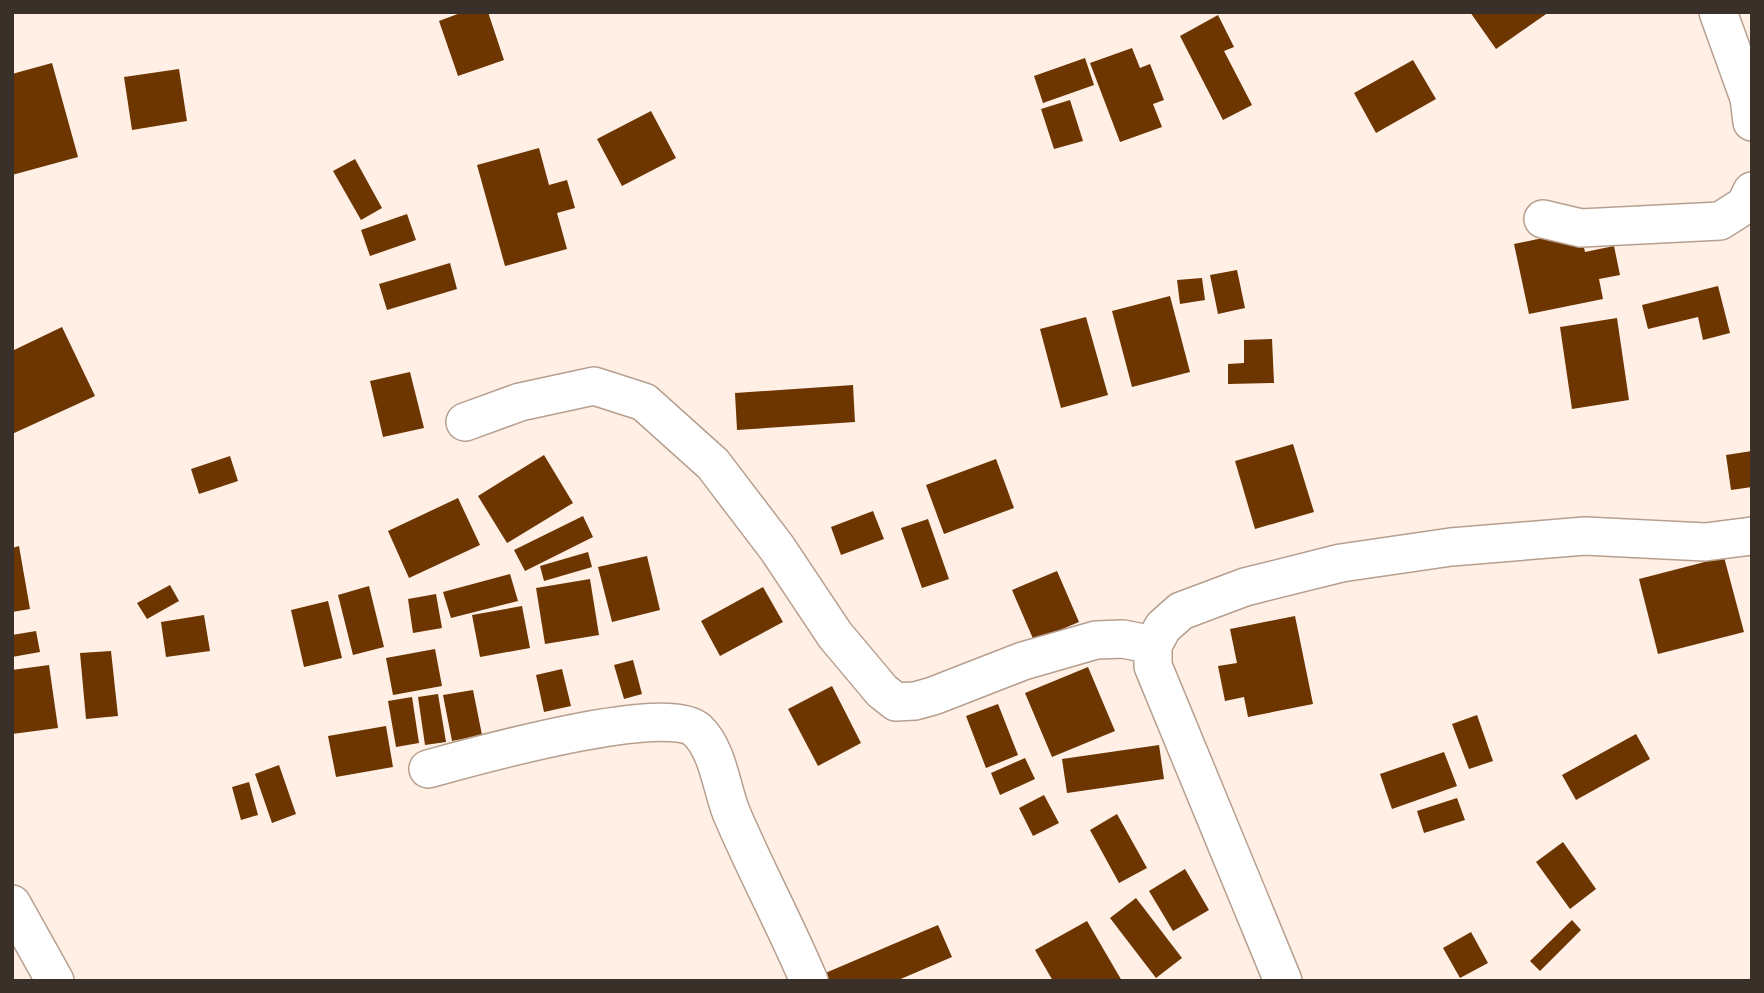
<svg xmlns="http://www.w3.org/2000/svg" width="1764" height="993" viewBox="0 0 1764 993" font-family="Figtree,sans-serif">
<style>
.building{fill:#6d3500}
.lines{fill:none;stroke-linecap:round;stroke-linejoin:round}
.street-casing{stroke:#b79f8f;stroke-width:40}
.street{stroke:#fff;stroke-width:37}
</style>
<rect width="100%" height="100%" fill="#ffefe5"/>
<path class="building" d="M463 12H488L504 60 458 76 439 21Z
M1470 12H1549L1496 49Z
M1218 15 1234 47 1224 51 1252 105 1223 120 1180 36Z
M1132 48 1140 68 1150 64 1164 100 1153 104 1162 127 1120 142 1090 63Z
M1085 58 1094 85 1043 103 1034 76Z
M1413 60 1436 99 1376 133 1354 93Z
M52 63 78 157 12 175V74Z
M179 69 187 121 132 130 124 77Z
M1070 100 1083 141 1054 149 1041 109Z
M651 111 676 158 622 186 597 139Z
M539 148 549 185 567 180 575 208 557 213 567 249 505 266 477 165Z
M355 159 382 208 361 220 333 171Z
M407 214 416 240 370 256 361 230Z
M1580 230 1585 252 1614 246 1620 275 1599 279 1603 299 1529 314 1514 244Z
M450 263 457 289 387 310 379 284Z
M1237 270 1245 308 1218 314 1210 275Z
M1202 278 1205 300 1180 304 1177 280Z
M1718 286 1730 333 1703 340 1698 317 1648 329 1642 305Z
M1170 296 1190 372 1132 387 1112 311Z
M1086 317 1108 395 1061 408 1040 329Z
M1617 318 1629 400 1572 409 1560 327Z
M62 327 95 396 12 434V351Z
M1272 339 1274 383 1228 384V364L1244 363V340Z
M410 372 424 428 383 437 370 381Z
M853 385 855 422 737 430 735 393Z
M1293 444 1314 512 1255 529 1235 461Z
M1752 451V487L1731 490 1726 455Z
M544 455 573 503 507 543 478 496Z
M230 456 238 481 199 494 191 469Z
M996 459 1014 508 944 534 926 485Z
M458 498 480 545 409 578 388 531Z
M873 511 884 539 841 555 831 527Z
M583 516 593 537 525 571 514 550Z
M928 519 949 579 922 588 901 528Z
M19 546 30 609 12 612V548Z
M588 552 592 567 544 581 540 566Z
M647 556 660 610 612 622 598 567Z
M1724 557 1744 632 1658 654 1639 579Z
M1057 571 1079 622 1034 641 1012 590Z
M510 574 518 601 451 618 443 592Z
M590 579 599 635 545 644 536 588Z
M170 585 179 601 147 619 137 603Z
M369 586 384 647 353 655 338 595Z
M763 587 783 622 720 656 701 621Z
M436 594 442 628 413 633 408 599Z
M328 601 342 658 304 667 291 610Z
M522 606 530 648 480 657 472 615Z
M204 615 210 651 166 657 161 622Z
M1295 616 1313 704 1248 717 1244 697 1225 701 1218 666 1237 663 1230 629Z
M36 631 40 652 12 657V635Z
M435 649 442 686 393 695 386 658Z
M111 651 118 716 86 719 80 653Z
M633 660 642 694 624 699 614 665Z
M49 665 58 728 12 734V670Z
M1088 667 1115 731 1052 757 1025 693Z
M562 669 571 706 544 712 536 675Z
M832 686 861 743 818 766 788 709Z
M473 690 482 735 452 741 443 695Z
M438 694 446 742 425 745 418 697Z
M412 697 419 743 396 747 388 701Z
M998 704 1018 755 986 768 966 716Z
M1477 715 1493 761 1469 769 1452 724Z
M386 726 393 767 336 777 328 736Z
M1636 734 1650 759 1576 800 1562 775Z
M1159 745 1164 779 1067 793 1062 759Z
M1444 752 1457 786 1392 809 1380 774Z
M1025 758 1035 779 1000 795 991 773Z
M279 765 296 814 272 823 255 774Z
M249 782 258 815 241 820 232 787Z
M1044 795 1059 823 1033 836 1019 808Z
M1457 798 1465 820 1424 833 1417 811Z
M1117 814 1147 868 1119 883 1090 830Z
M1563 842 1596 889 1570 909 1536 862Z
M1185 869 1209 910 1173 931 1149 891Z
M1136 898 1182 958 1156 978 1110 918Z
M1572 920 1581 930 1540 971 1530 961Z
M1087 921 1122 981H1053L1035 950Z
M938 925 952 957 896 981H826L823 974Z
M1471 932 1488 963 1460 978 1443 948Z"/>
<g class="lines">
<defs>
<path id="street" d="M1718 12 1749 98 1752 122
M1543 219 1581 228 1720 221 1745 205 1752 191
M465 422 520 402 594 386 644 402 713 464 777 548 835 635 882 691 896 702 915 701 933 696 1023 661 1096 640 1123 639 1153 645
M428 769C472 757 665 702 697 730 718 750 721 786 731 812 755 869 785 924 809 981
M12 904 55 981
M1283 981 1153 666V645L1163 627 1181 611 1245 587 1341 563 1451 547 1585 536 1705 542 1752 536"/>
</defs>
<use href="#street" class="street-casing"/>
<use href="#street" class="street"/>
</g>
<rect width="1764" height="993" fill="none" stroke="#3a302a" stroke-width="28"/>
</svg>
